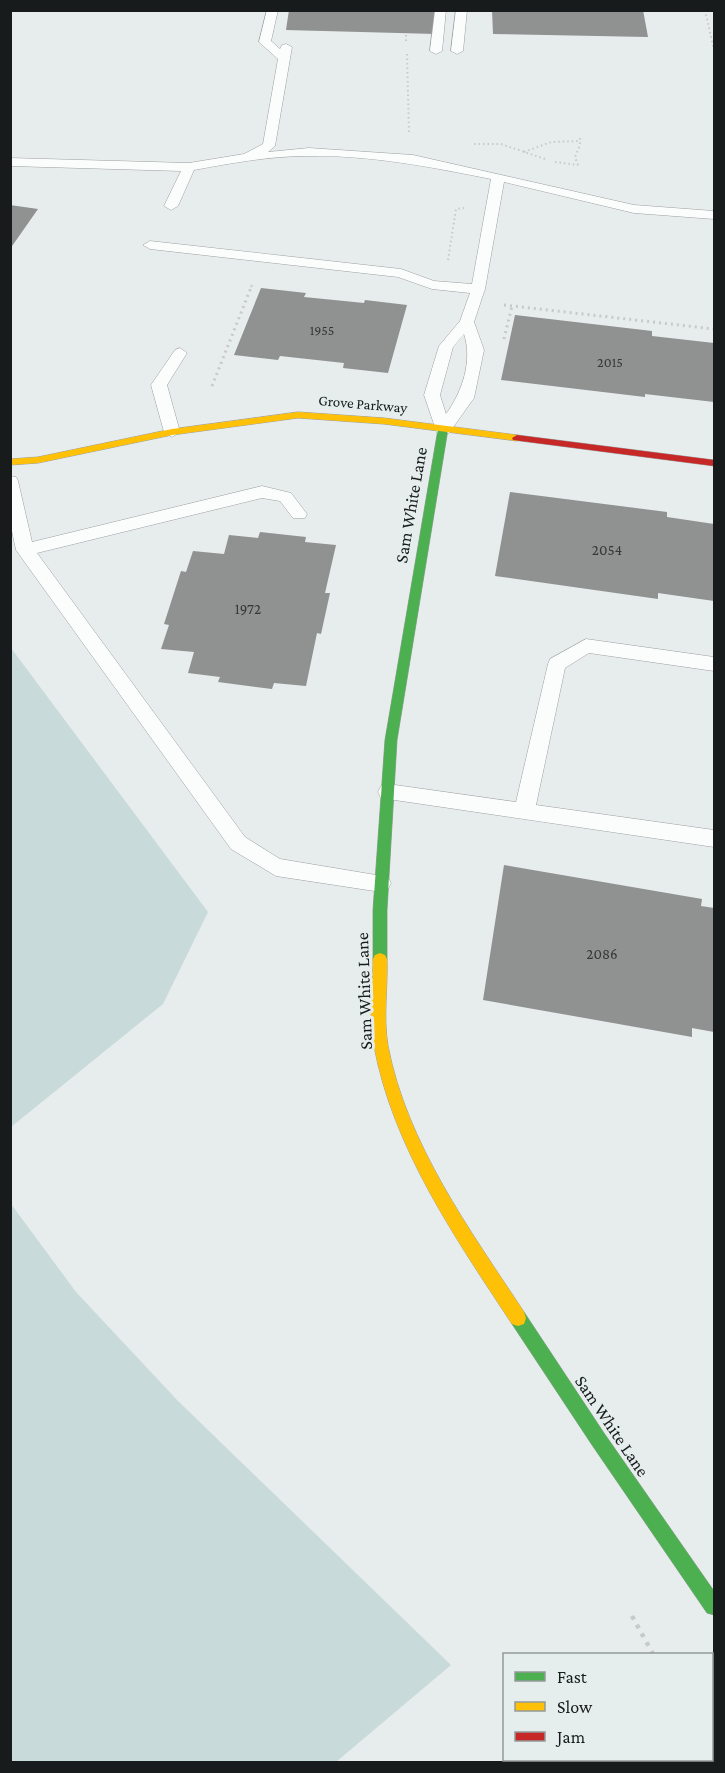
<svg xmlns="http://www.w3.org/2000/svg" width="725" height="1773" viewBox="0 0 725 1773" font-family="'Crimson Pro',serif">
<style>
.green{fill:#c8dada}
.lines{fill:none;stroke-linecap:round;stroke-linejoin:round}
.stream{fill:#9cbaba;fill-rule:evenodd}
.building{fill:#909191}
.lane-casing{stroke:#9da0a0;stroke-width:1}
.fast-casing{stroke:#9da0a0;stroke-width:1}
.slow-casing{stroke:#9da0a0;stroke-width:1}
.jam-casing{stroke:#9da0a0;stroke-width:1}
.path-far2{stroke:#c8c9c9;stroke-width:2;stroke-dasharray:1.5 3;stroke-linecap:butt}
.path-far1{stroke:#c8c9c9;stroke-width:3;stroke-dasharray:2 4;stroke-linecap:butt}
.path{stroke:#c8c9c9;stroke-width:4.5;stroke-dasharray:4 6;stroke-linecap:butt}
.lane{fill:#fbfcfc;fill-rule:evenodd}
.fast{fill:#4caf50;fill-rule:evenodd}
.slow{fill:#ffc107;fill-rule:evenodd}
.jam{fill:#c62828;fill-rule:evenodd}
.labels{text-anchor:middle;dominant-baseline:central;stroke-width:6;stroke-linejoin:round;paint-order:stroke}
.far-number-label{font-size:14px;fill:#363838}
.far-street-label{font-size:15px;fill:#181b1b;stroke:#e5eeed}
.number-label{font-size:15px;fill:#363838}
.street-label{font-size:18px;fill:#181b1b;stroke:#e5eeed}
</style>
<rect width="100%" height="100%" fill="#e7ecec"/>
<path class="green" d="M11 648 208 912 163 1004 11 1127Z
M11 1204 76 1292 178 1401 451 1665 336 1762H11Z"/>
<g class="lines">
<path class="stream" d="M642 1760H661L662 1762H643Z"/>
</g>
<path class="building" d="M289 10H437L436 34 286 30Z
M492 10H643L648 37 493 34Z
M10 205 38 209 10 249Z
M261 288 306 293 304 297 364 303 365 300 407 305 388 373 343 368 344 363 280 356 278 360 234 355Z
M515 315 652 331V336L714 343V402L645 394V397L501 380Z
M510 492 667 512V517L714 524V601L658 593V599L495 576Z
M260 532 306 537 305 542 336 545 325 593H330L321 634 317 633 306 686 274 683 272 689 218 682 220 677 188 673 194 652 161 649 169 625 164 624 181 571 186 572 193 551 224 554 229 535 258 538Z
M504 865 702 899 701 906 714 908V1032L692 1028V1037L483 1000Z"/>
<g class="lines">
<defs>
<path id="lane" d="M267 10H278L271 41 280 49 282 45 286 44 292 47 275 146 268 152 309 148 413 155 634 205 714 211V219L634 213 504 182 485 289 474 322 484 350 474 398 449 433H437L424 395 439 346 460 321 470 293 432 289 398 277 150 249 143 245 150 241 401 269 434 281 472 284 491 179C431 167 370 155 308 156 270 156 232 163 194 170L178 206 171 210 164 206 181 171 10 166V158L189 163 244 154 263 144 278 59 259 42ZM464 334C473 361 462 392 446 414L440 395 453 347Z
M435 10H446L442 51 436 54 430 51Z
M456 10H467L463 51 457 54 451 51Z
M180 348 187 353 167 385 180 432 172 437 164 432 151 385 175 350Z
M10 476 16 477 18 481 32 542 262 486 291 493 307 514 305 518H293L280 501 262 498 37 553 245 837 280 859 388 877 391 883 388 889 381 892 276 876 231 849 16 550 10 522Z
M586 639 714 657V671L589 653 565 668 536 805 714 830V847L381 798 378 792 381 786 388 784 516 802 548 664 550 659Z"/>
<path id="fast" d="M443 426 448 429 397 740 387 910V959L385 963 380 965 375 963 373 959V910L385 740 438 429Z
M518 1310 524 1312 604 1433 714 1591V1615L707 1613 592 1445 512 1324 510 1318 512 1312Z"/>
<path id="slow" d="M10 10H14L10 14Z
M298 412 384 418 517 435 522 438 517 441 384 424 298 418 172 435 38 463 10 465V459L38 457 172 429Z
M380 953 385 955 387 959C388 987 383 1017 388 1046 407 1144 470 1230 524 1312L526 1318 524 1324 518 1326 512 1324C456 1239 393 1148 374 1046 368 1018 373 988 373 959L375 955Z"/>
<path id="jam" d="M517 435 714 460V466L513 440 512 438Z"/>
</defs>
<use href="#lane" class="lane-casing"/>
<use href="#fast" class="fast-casing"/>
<use href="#slow" class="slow-casing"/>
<use href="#jam" class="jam-casing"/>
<path class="path-far2" d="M705 10 714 50
M406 35V43
M407 54 409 133
M474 144H501L548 160
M524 152 551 142 580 141
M555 162 578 165
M578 165 575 157 580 145V135
M448 260 456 209 464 208
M251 287 253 283"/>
<path class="path-far1" d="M504 305 714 329
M504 339 512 306
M212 386 252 285"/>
<path class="path" d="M632 1616 653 1654
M712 1740 714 1743"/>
<use href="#lane" class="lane"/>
<use href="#fast" class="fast"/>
<use href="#slow" class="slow"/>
<use href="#jam" class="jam"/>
</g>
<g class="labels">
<g class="far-number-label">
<text x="322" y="330">1955</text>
<text x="610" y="362">2015</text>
</g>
<g class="far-street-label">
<text transform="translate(363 404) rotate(5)">Grove Parkway</text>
</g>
<g class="number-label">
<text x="607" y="550">2054</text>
<text x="248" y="609">1972</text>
<text x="602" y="954">2086</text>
</g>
<g class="street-label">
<text transform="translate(411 505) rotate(-80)">Sam White Lane</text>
<text transform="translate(364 991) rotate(-92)">Sam White Lane</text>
<text transform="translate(612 1426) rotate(56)">Sam White Lane</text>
</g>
</g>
<rect width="725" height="1773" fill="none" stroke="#181b1b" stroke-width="24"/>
<rect x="503" y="1653" width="210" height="108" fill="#e5eeed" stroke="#939a99" stroke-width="1.5"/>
<rect x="515" y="1672" width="30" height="9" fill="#4caf50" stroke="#939a99" stroke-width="1.5"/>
<text x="557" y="1683" font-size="18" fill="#181b1b">Fast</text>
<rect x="515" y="1702" width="30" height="9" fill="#ffc107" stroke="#939a99" stroke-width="1.5"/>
<text x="557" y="1713" font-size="18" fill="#181b1b">Slow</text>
<rect x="515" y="1732" width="30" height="9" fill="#c62828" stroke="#939a99" stroke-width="1.5"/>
<text x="557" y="1743" font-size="18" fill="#181b1b">Jam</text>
</svg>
